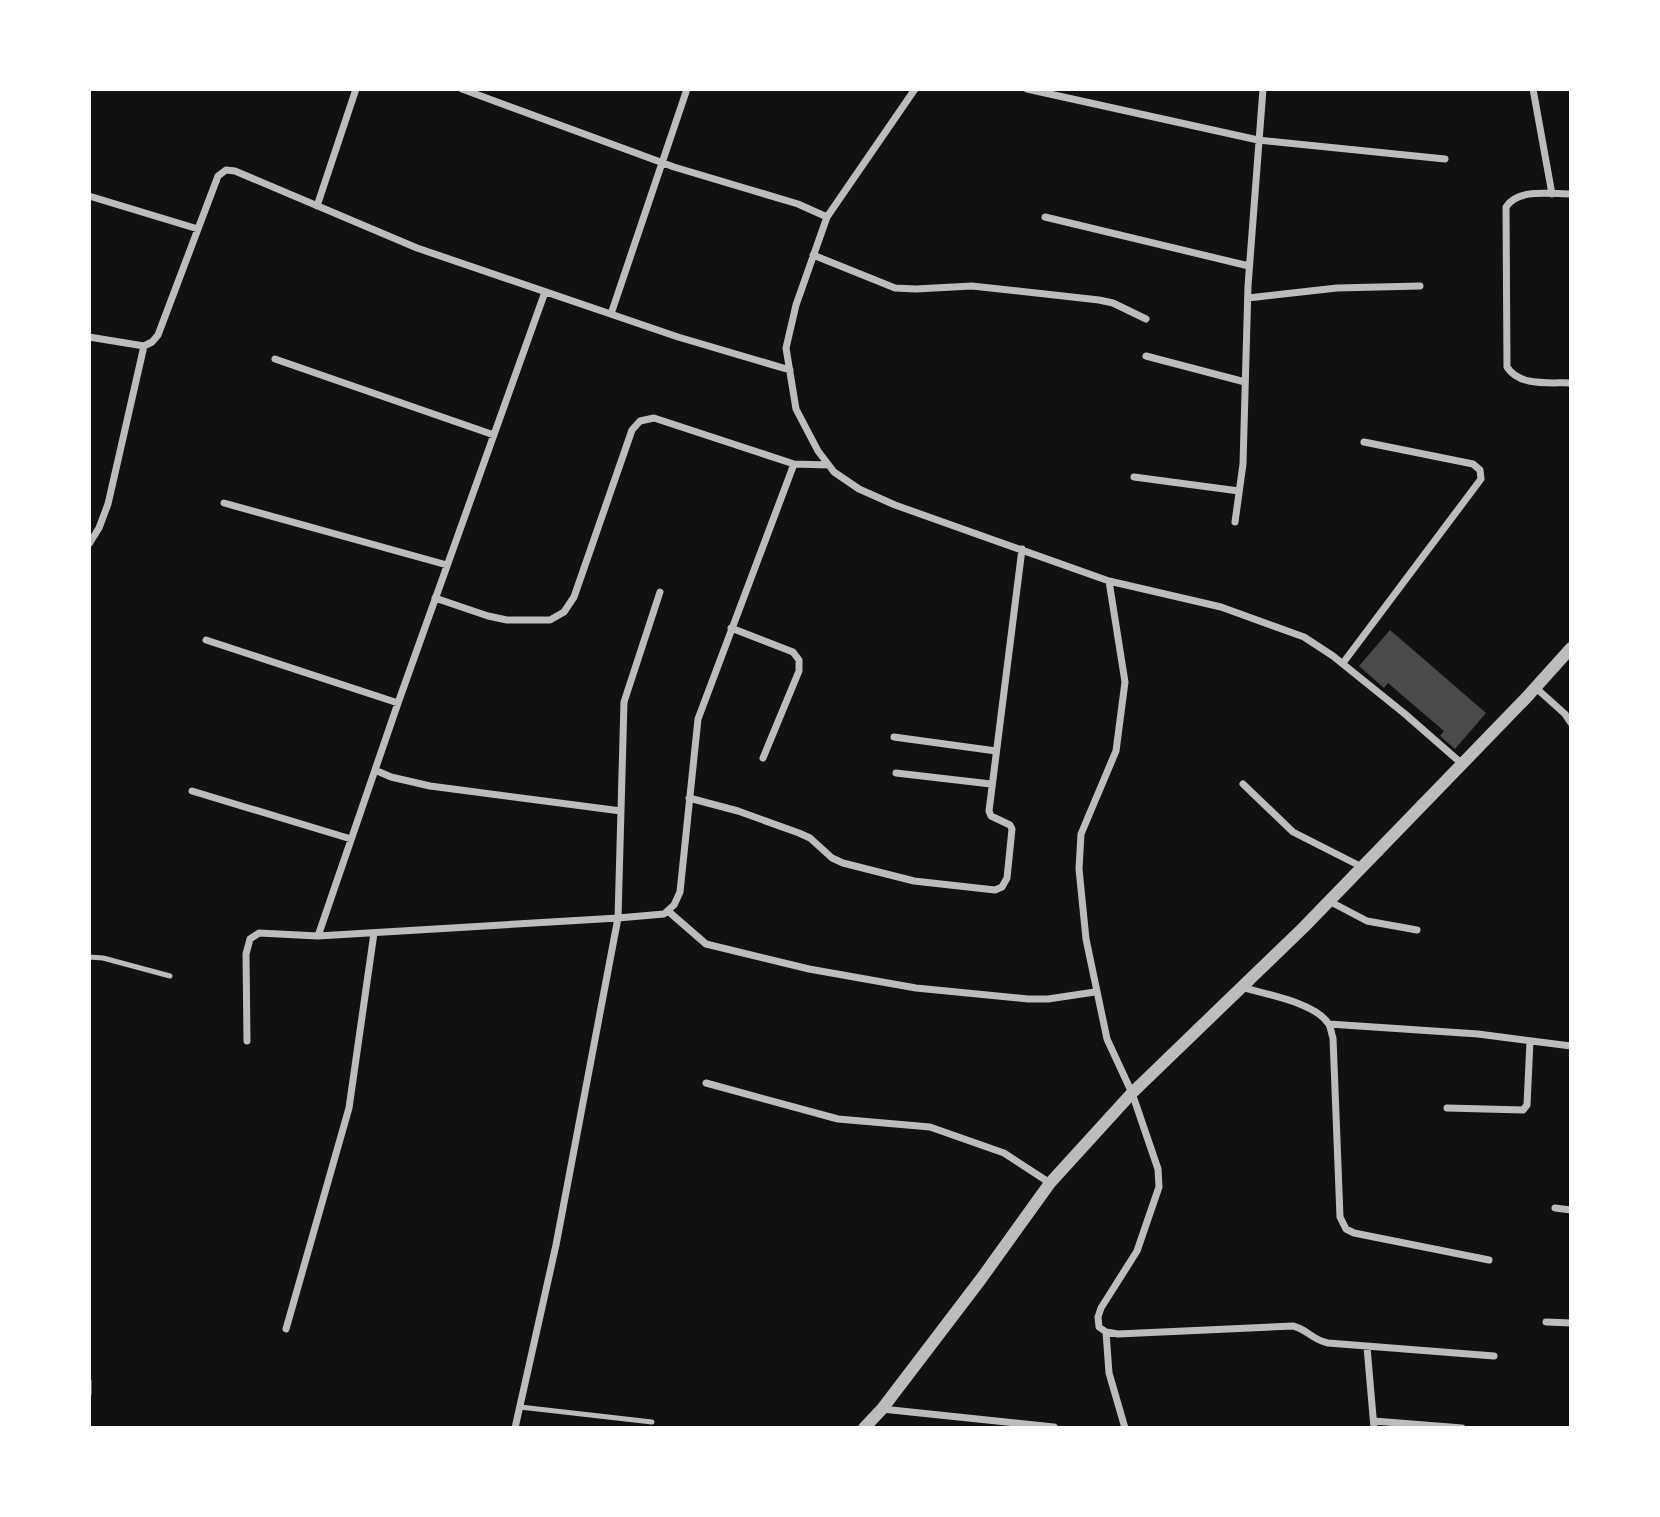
<svg xmlns="http://www.w3.org/2000/svg" width="1660" height="1517" viewBox="0 0 1660 1517" font-family="'Public Sans',sans-serif">
<style>
.building{fill:#4a4a4a}
.lines{fill:none;stroke-linecap:round;stroke-linejoin:round}
.service{stroke:#bcbcbc;stroke-width:5}
.minor{stroke:#bcbcbc;stroke-width:7}
.tertiary{stroke:#bcbcbc;stroke-width:12}
</style>
<rect width="100%" height="100%" fill="#111"/>
<path class="building" d="M1390 630 1486 713 1455 749 1440 736 1444 731 1388 683 1384 688 1359 666Z"/>
<g class="lines">
<path class="service" d="M89 957 103 958 170 976
M89 1381V1394
M520 1407 652 1422"/>
<path class="minor" d="M462 89 674 167 798 204 827 217
M915 89 827 217 796 305 786 348 796 409 818 451 834 472 859 489 895 505 1109 581 1221 607 1304 637 1333 656 1405 714 1461 763
M1027 89 1258 140 1445 159
M1533 89 1552 194
M1571 194C1550 194 1518 188 1506 207L1507 367C1520 387 1549 382 1571 383
M89 196 198 229
M317 206 356 89
M1045 217 1249 266
M813 255 895 288 916 289 972 286 1099 300 1113 303 1146 319
M1248 298 1337 288 1420 286
M611 314 687 89
M89 337 144 346 152 342 158 335 218 176 226 170 235 171 417 248 678 337 790 370
M1146 356 1245 382
M275 359 494 435
M1134 477 1239 491
M224 503 447 565
M1235 522 1243 464 1248 286 1263 89
M89 544 99 528 108 504 144 346
M1109 581 1125 682 1116 751 1081 834 1079 869 1086 939 1107 1039 1132 1093 1158 1169 1159 1187 1137 1251 1101 1308 1098 1317 1099 1327 1106 1332 1118 1334 1293 1326C1307 1329 1312 1340 1328 1343L1494 1356
M435 598 488 616 507 620H550L564 612 574 597 632 430 640 421 654 418 794 464 828 465
M731 628 793 652 799 660V671L763 758
M206 640 398 703
M1343 663 1481 479 1480 470 1473 464 1364 442
M1536 688 1565 714 1571 723
M894 737 996 751
M375 770 391 777 430 786 621 811
M896 773 991 784
M1243 784 1293 832 1362 867
M192 791 351 839
M689 798 738 811 799 833 810 838 832 858 843 863 914 881 995 890 1002 887 1007 878 1012 829 1010 825 991 816 989 811 1022 549
M1329 901 1367 921 1417 930
M668 911 706 944 809 969 916 988 1028 999H1048L1095 992
M318 936 398 703 545 292
M1241 987C1264 994 1314 1002 1328 1023 1331 1027 1331 1033 1333 1038L1340 1217 1346 1229 1354 1233 1489 1260
M1329 1024 1478 1034 1571 1046
M247 1041 246 954 250 939 259 933 318 936 618 918 664 914 674 905 680 892 698 719 794 464
M706 1083 838 1119 930 1127 1004 1153 1050 1183
M1447 1108 1523 1110 1527 1105 1530 1041
M1555 1208 1571 1210
M1546 1322 1571 1323
M286 1329 349 1108 374 933
M1106 1332 1109 1373 1125 1428
M1367 1347 1374 1428
M882 1409 1054 1427
M1374 1421 1462 1428
M515 1428 556 1245 618 918 624 702 660 592"/>
<path class="tertiary" d="M864 1428 882 1409 981 1279 1050 1183 1132 1093 1304 927 1526 698 1571 648"/>
</g>
<rect width="1660" height="1517" fill="none" stroke="#ffffff" stroke-width="182"/>
</svg>
